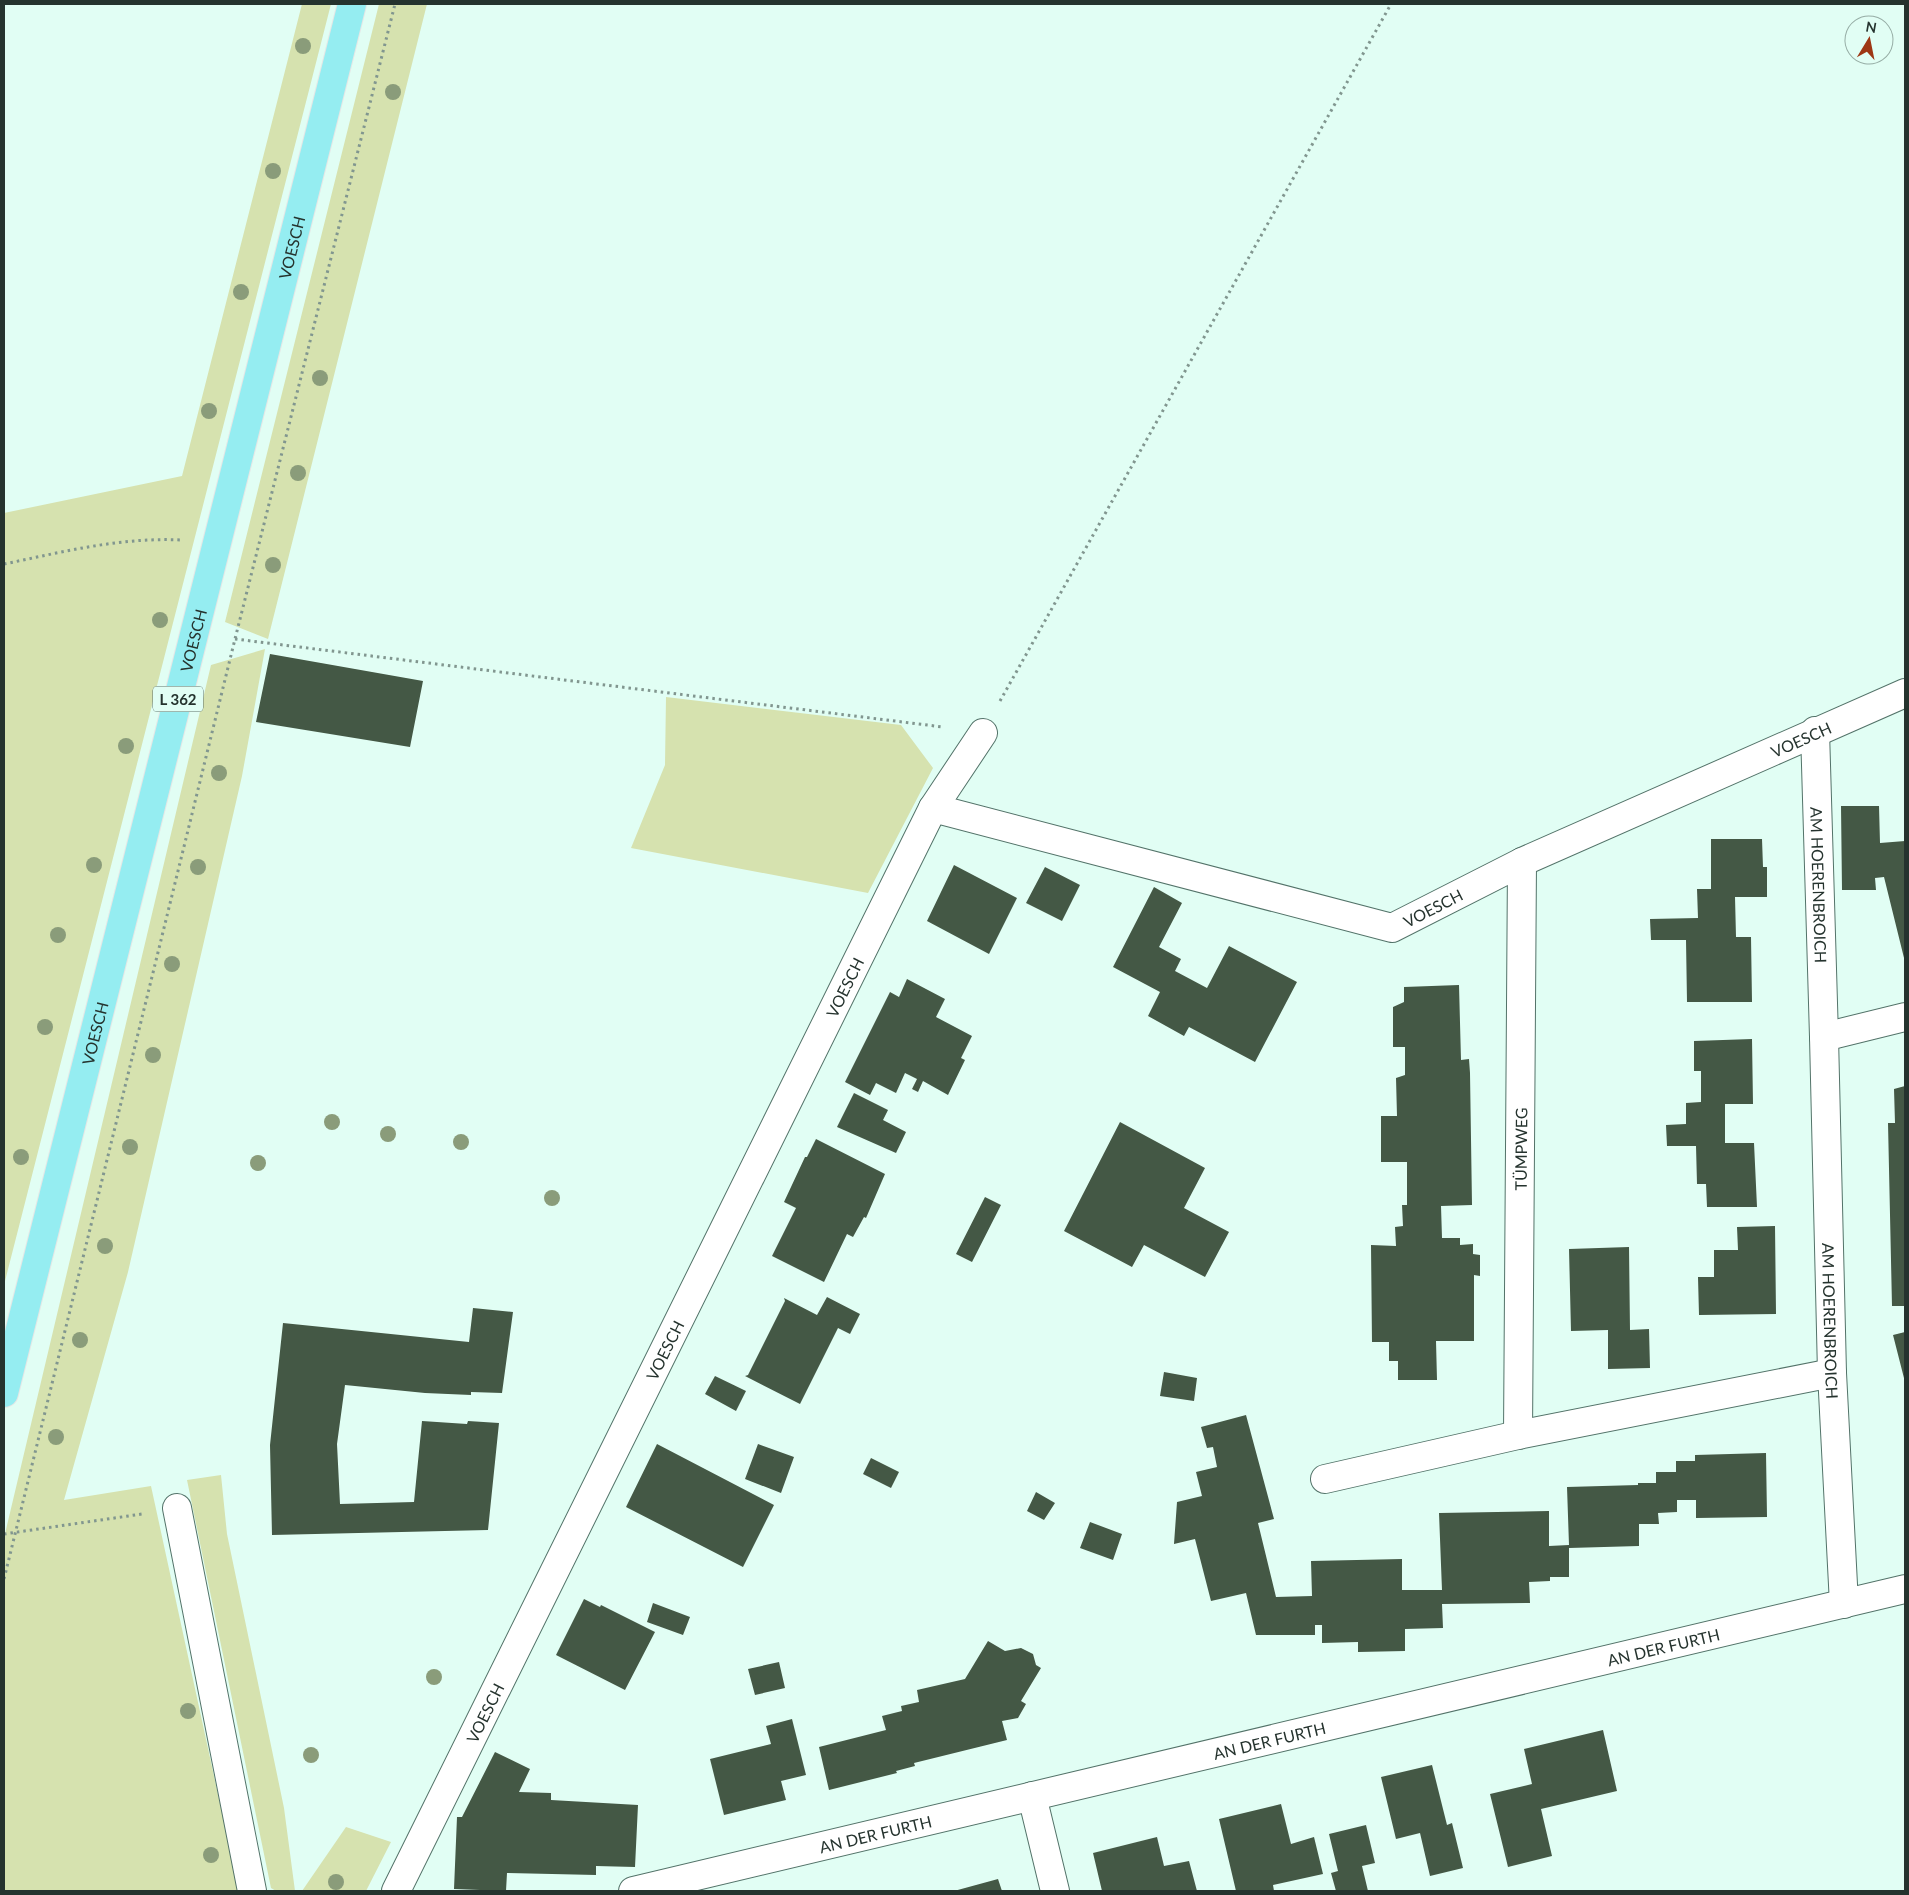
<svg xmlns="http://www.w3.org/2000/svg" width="1909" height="1895" viewBox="0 0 1909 1895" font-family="Lato,sans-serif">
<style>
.green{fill:#d6e2af}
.building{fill:#445845}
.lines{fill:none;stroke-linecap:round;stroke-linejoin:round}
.minor-casing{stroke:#537369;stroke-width:30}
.major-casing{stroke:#e5e7e6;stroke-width:30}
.path{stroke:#81968f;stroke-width:3;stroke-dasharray:2.5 4;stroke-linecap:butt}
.minor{stroke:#fff;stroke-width:28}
.major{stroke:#95edf1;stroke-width:28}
.tree{fill:#8a9c7a}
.labels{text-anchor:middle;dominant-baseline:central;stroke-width:5;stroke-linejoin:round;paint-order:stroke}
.shield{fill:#e1fef4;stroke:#5d7069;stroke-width:1}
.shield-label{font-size:15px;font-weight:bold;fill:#25332e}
.street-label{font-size:16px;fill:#25332e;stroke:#e1fef4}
</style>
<rect width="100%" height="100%" fill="#e1fef4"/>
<path class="green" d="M302 4H331L4 1285V513L182 476Z
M379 4H427L268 639 225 622Z
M265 649 242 776 128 1272 64 1500 151 1486 239 1891H4V1538L211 665Z
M666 697 901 725 933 768 868 893 631 848 665 765Z
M221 1475 227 1534 284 1808 295 1891H276L271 1888 187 1480Z
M346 1827 391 1842 366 1891H302Z"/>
<path class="building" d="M270 654 423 681 410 747 256 722Z
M1841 806H1879L1880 843 1905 841V962L1884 877 1875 878 1876 890H1842Z
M1711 839H1762L1763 867H1767V897H1735L1736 937H1751L1752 1002H1687L1686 940H1651L1650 919 1698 918 1697 889H1711Z
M954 865 1017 898 989 954 927 921Z
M1045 867 1080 885 1062 921 1026 903Z
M1154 887 1182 903 1159 947 1181 959 1175 971 1207 988 1229 946 1297 982 1255 1062 1189 1027 1184 1036 1148 1016 1160 992 1113 967Z
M907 979 945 999 936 1017 972 1036 961 1058 965 1060 948 1095 923 1081 918 1092 912 1089 917 1079 905 1073 896 1093 876 1083 870 1095 845 1082 890 992 899 997Z
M1459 985 1461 1060 1469 1059 1470 1073 1472 1205 1441 1206 1442 1238H1460V1245L1473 1244V1254L1480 1255V1276L1474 1275V1341H1436L1437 1380H1398V1361H1389V1342H1372L1371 1245 1396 1246 1395 1227 1403 1226 1402 1205H1407V1162H1381V1116H1397L1396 1078 1405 1075V1047H1393V1007L1404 1002V987Z
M1752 1039 1753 1104H1725V1143H1754L1757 1207H1707L1706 1184H1697L1696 1146H1667L1666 1125 1686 1124V1103L1701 1102V1071H1694V1041Z
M1905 1086V1306H1892L1888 1123H1895L1894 1089Z
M854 1093 888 1110 883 1120 906 1132 896 1153 837 1127Z
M1120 1122 1205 1168 1184 1208 1229 1232 1205 1277 1144 1245 1132 1267 1064 1231Z
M816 1139 885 1174 866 1218 864 1217 853 1237 847 1234 824 1282 772 1256 796 1208 784 1202 805 1157H807Z
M985 1197 1001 1205 972 1262 956 1254Z
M1775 1226 1776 1314 1699 1315 1698 1277H1714V1250H1738L1737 1227Z
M1629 1247 1630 1330 1649 1329 1650 1368 1608 1369V1330L1571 1331 1569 1249Z
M827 1297 860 1314 850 1334 838 1328 800 1404 745 1376 748 1375 785 1301 784 1298 817 1315Z
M473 1308 513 1312 502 1393 471 1392V1395L425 1393 345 1385 337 1444 340 1504 414 1502 422 1421 467 1424 468 1421 499 1423 488 1530 272 1535 270 1445 283 1323 469 1342Z
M1905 1332V1382L1893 1335Z
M1164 1372 1197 1378 1194 1401 1160 1396Z
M715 1376 746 1391 736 1411 705 1394Z
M1246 1415 1274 1519 1258 1523 1276 1597 1312 1596 1311 1561 1402 1559V1590H1442L1439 1513 1549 1511V1546L1569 1545 1567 1487 1638 1485V1483H1656V1472H1676V1461H1695V1455L1766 1453 1767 1517 1696 1518V1500H1677V1512L1658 1513 1659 1524H1639V1546L1569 1548V1577H1550V1581L1529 1582 1530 1603 1442 1604 1443 1628 1405 1629V1651L1358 1652V1642L1322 1643V1625H1315V1635H1256L1246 1593 1211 1601 1195 1539 1174 1544 1177 1502 1202 1496 1196 1472 1217 1467 1213 1447 1207 1448 1201 1427Z
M657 1444 774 1505 743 1567 626 1507Z
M758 1444 794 1457 781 1493 745 1479Z
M871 1458 899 1472 891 1488 863 1474Z
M1036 1492 1055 1503 1044 1520 1027 1511Z
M1090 1522 1122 1534 1113 1560 1080 1548Z
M584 1599 600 1607 601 1605 655 1632 625 1690 556 1655Z
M653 1603 690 1617 683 1635 647 1622Z
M988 1641 1005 1651 1021 1648 1033 1654 1036 1665 1041 1668 1021 1701 1026 1704 1018 1718 1002 1721 1007 1740 914 1763 915 1766 896 1771 897 1773 829 1790 819 1747 886 1730 882 1716 902 1711 901 1706 919 1702 917 1690 965 1679Z
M779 1662 785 1688 755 1695 748 1669Z
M792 1719 806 1775 781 1781 786 1800 724 1815 710 1759 771 1744 766 1726Z
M1603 1730 1617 1791 1541 1809 1552 1856 1508 1867 1490 1794 1532 1784 1524 1749Z
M495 1752 530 1769 519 1792 551 1793V1800L638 1805 635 1867 596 1866V1875L507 1873 506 1891 454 1889 457 1817H462Z
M1432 1765 1447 1825 1452 1823 1463 1868 1430 1876 1420 1833 1396 1839 1381 1777Z
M1281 1804 1291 1844 1314 1837 1323 1874 1273 1885 1274 1891H1236L1219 1819Z
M1366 1825 1375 1863 1362 1866 1368 1891H1336L1331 1873 1338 1871 1329 1834Z
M1157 1837 1164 1866 1189 1861 1197 1891H1102L1093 1853Z
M998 1879 1002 1891H954Z"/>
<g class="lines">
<defs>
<g id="minor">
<path id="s1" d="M1815 731 1824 1037 1832 1373 1844 1604"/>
<path id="s2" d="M933 808 1392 928 1522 862 1905 693"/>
<path d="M1824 1037 1905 1017"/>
<path id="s3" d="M1518 1435 1522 862"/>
<path d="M1325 1479 1518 1435 1832 1373"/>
<path d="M177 1508 252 1891"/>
<path d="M1032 1796 1055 1891"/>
<path id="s4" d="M396 1891 933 808 983 733"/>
<path id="s5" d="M633 1891 1905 1589"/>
</g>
<g id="major">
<path id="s6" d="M4 1393 352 4"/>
</g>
</defs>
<use href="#minor" class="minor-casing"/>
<use href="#major" class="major-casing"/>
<path class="path" d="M4 564C63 552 120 537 181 540
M235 639 943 727
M1000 701 1391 4
M4 1534 142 1514
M4 1579 235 639 395 4"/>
<use href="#minor" class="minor"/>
<use href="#major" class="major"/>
</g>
<g class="tree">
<circle cx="303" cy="46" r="8"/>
<circle cx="393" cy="92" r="8"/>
<circle cx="273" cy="171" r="8"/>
<circle cx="241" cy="292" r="8"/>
<circle cx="320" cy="378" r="8"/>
<circle cx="209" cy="411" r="8"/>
<circle cx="298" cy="473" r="8"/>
<circle cx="273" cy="565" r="8"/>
<circle cx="160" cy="620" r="8"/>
<circle cx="126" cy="746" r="8"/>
<circle cx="219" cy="773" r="8"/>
<circle cx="94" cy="865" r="8"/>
<circle cx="198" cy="867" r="8"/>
<circle cx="58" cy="935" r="8"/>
<circle cx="172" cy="964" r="8"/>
<circle cx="45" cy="1027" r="8"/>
<circle cx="153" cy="1055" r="8"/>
<circle cx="332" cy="1122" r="8"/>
<circle cx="388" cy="1134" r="8"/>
<circle cx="461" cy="1142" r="8"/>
<circle cx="130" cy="1147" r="8"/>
<circle cx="21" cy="1157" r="8"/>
<circle cx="258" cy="1163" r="8"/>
<circle cx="552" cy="1198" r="8"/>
<circle cx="105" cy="1246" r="8"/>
<circle cx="80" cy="1340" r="8"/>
<circle cx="56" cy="1437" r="8"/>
<circle cx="434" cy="1677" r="8"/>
<circle cx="188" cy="1711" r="8"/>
<circle cx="311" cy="1755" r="8"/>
<circle cx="211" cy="1855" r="8"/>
<circle cx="336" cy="1882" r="8"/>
</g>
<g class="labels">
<rect class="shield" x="153" y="686.5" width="50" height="25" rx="4"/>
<g class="shield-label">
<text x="178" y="699">L 362</text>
</g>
<g class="street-label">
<text stroke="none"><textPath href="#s6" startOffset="1181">VOESCH</textPath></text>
<text stroke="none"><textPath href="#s6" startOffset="776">VOESCH</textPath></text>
<text stroke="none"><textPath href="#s2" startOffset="925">VOESCH</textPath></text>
<text stroke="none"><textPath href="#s1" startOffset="154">AM HOERENBROICH</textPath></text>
<text stroke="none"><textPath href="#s2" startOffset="520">VOESCH</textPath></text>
<text stroke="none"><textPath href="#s4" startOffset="1009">VOESCH</textPath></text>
<text stroke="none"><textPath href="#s6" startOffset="371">VOESCH</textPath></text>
<text stroke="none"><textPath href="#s3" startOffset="286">TÜMPWEG</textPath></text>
<text stroke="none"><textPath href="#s1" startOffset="590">AM HOERENBROICH</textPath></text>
<text stroke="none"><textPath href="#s4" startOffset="604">VOESCH</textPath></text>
<text stroke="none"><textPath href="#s5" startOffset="1059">AN DER FURTH</textPath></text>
<text stroke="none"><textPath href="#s4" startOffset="199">VOESCH</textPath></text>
<text stroke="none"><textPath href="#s5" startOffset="654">AN DER FURTH</textPath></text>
<text stroke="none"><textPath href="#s5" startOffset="249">AN DER FURTH</textPath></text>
</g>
</g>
<rect width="1909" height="1895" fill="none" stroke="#25332e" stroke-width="10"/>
<g transform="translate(1869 40) rotate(10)"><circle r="24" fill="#e1fef4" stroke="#96ada5"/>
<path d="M0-4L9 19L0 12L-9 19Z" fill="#9e3714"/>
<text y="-8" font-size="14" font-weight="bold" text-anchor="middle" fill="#25332e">N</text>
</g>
</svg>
